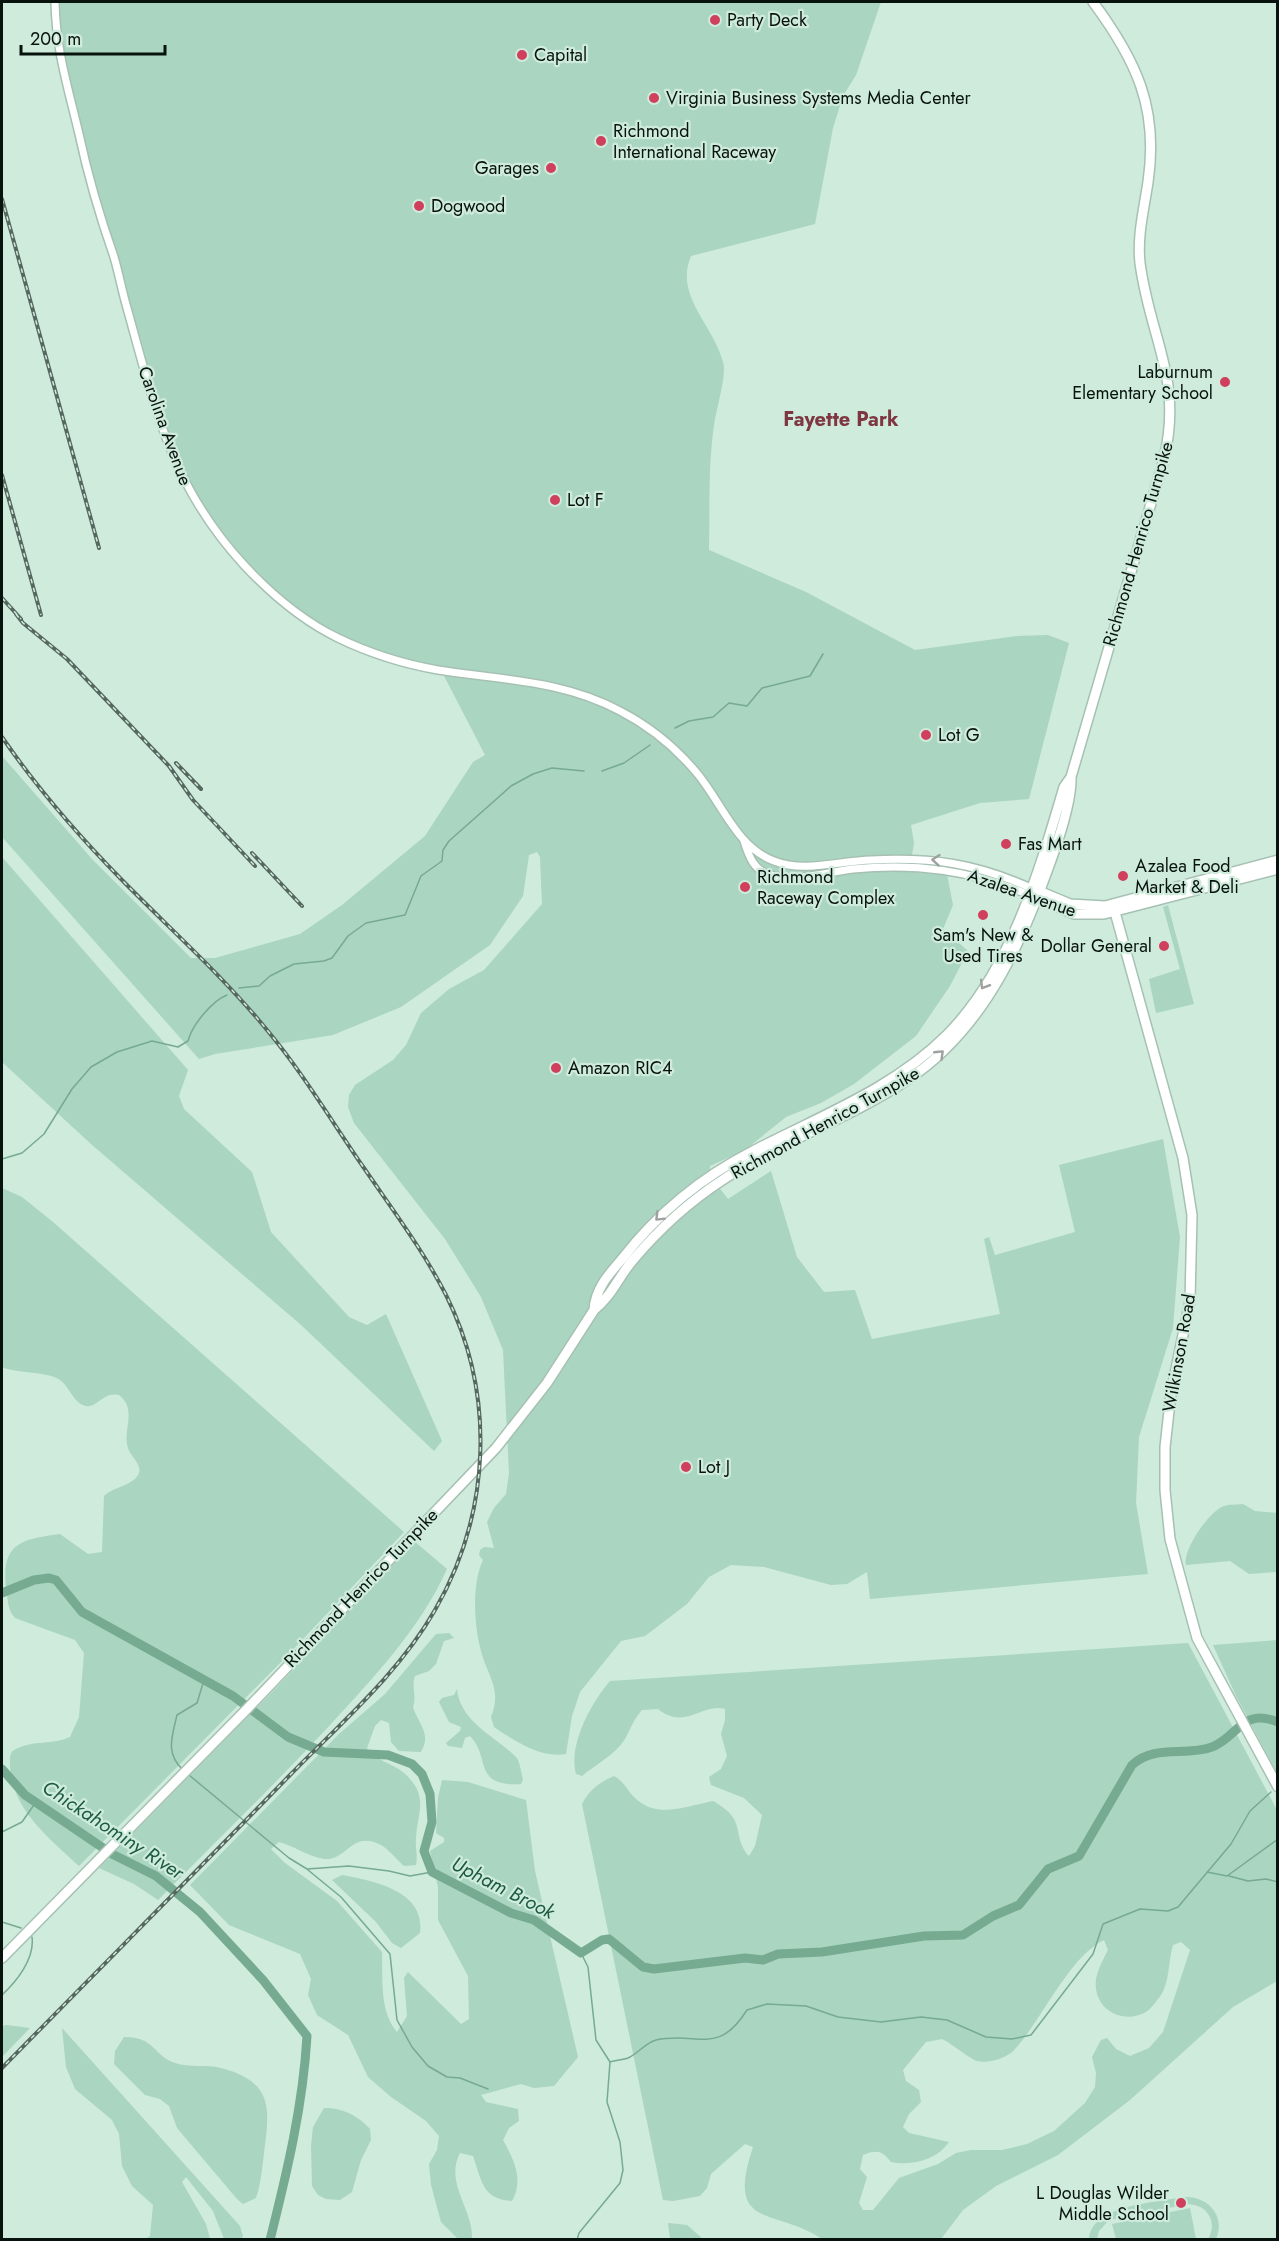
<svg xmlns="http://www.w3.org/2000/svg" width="1279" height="2241" viewBox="0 0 1279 2241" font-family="Jost,sans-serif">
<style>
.green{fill:#aad5c0;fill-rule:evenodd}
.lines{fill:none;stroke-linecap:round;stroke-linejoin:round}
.stream{stroke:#76aa91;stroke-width:1.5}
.river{stroke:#76aa91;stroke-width:9}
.minor-casing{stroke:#a6c1b3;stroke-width:10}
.major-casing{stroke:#a6c1b3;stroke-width:12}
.minor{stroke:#fff;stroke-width:7}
.major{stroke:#fff;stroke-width:9}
.rail-casing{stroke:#56675f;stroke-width:4}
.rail{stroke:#ceebdc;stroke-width:1.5;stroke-dasharray:4.5;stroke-linecap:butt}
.oneway{stroke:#9da19f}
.poi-dot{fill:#d0405c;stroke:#ceebdc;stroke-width:2}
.labels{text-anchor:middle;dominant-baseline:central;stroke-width:4.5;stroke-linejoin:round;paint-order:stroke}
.poi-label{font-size:18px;fill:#09130e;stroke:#ceebdc;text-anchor:start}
.street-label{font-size:18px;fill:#09130e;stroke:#ceebdc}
.neighbourhood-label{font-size:20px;font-weight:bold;fill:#7e3640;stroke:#ceebdc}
.water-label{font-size:20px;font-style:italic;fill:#1c5b42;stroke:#ceebdc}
</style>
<rect width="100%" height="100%" fill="#ceebdc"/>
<path class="green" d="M55 2H881L856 75 843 96 833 128 815 224 691 256C674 296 713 324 723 362 727 375 716 410 714 425 708 466 710 509 709 550L806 592 915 650 1017 636 1048 635 1069 643 1029 799 980 803 911 825 914 843 910 866 946 869 953 905 943 929 968 951 950 986 916 1036 854 1084 821 1103 786 1117 745 1150 710 1166V1176L728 1199 771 1171 797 1257 824 1292 855 1290 872 1339 1000 1314 984 1239 989 1237 995 1255 1075 1232 1059 1165 1163 1139 1180 1237 1173 1328 1139 1437 1136 1503 1148 1574 870 1599 867 1572 847 1584 831 1585 764 1567 731 1565 709 1577 687 1604 645 1636 621 1641 580 1692 572 1716 566 1754C541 1759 513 1740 494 1727L491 1717C503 1688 486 1675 480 1647 474 1623 472 1583 483 1560L479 1555 480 1550 484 1547 494 1548 487 1522 494 1508 506 1494 509 1473 503 1350 481 1297 445 1239 354 1123 348 1107 349 1095 355 1085 393 1060 406 1045 421 1013 449 989 484 970 542 904 540 857 537 852 529 855 523 896 490 945 401 1007 333 1035 215 1054 199 1059 2 837V756L92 859 191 958H215L300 934 342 905 425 836 473 762 485 755 441 670 417 665 341 639 297 613 225 545 169 449 62 73Z
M2 857 188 1070 179 1096 184 1109 252 1172 271 1232 349 1317 367 1325 386 1314 442 1441 434 1451 300 1324 91 1144 2 1062Z
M1168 905 1194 1004 1156 1013 1149 979 1180 969 1163 907Z
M2 1188 22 1197 53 1222 404 1532 288 1655 79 1866C50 1839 11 1809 10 1765 10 1758 9 1752 16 1749 33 1740 53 1745 70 1737L79 1717 84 1653 75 1640 15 1618C7 1610 8 1598 6 1587 1 1543 22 1539 60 1534L88 1554 102 1552 104 1496C113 1487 135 1485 139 1473 142 1464 130 1456 128 1448 122 1429 138 1410 119 1395 102 1392 98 1408 86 1406 74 1404 69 1386 60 1380 48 1371 18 1374 2 1367Z
M1243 1504 1255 1511 1277 1513V1572L1249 1574 1230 1561 1186 1565C1182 1551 1209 1511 1224 1506 1229 1504 1237 1505 1243 1504Z
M414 1541 447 1569C420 1629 374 1677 330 1725 274 1785 216 1842 158 1900L134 1884 99 1868 274 1690Z
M449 1633 454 1638 444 1641 436 1664 429 1671 415 1676C411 1687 417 1695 413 1707 418 1724 432 1733 421 1752L399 1751 391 1742 389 1723 381 1720 375 1726 367 1748C376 1761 392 1763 404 1773 429 1795 418 1811 416 1837 415 1847 418 1856 416 1865L404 1866C397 1860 388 1848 379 1844 351 1831 347 1861 324 1859 309 1857 294 1846 279 1842L271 1849 285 1863 337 1901 382 1952C383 1978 379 2011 397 2032L407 2016 404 1978 408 1972 461 2024 469 2019 468 1976 438 1920V1887L430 1851 444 1842V1838L436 1833 438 1798 442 1780 468 1782 526 1800 535 1871 578 2057 554 2086 534 2088 521 2084 481 2095 486 2102 518 2109 519 2121 509 2128 503 2140C514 2160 524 2180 512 2201 482 2199 482 2181 473 2156L460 2153C444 2183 474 2210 472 2240L457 2238 441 2222 431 2185 429 2164 437 2150 439 2136 426 2121 391 2097 368 2077 348 2035 317 2015 308 1995 311 1979 300 1954 229 1925 190 1885 339 1734 385 1694 436 1634Z
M1277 1640H1278L1277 1773 1236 1696 1213 1645Z
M1188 1643 1277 1810V1981L1233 2007 1130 2100 1058 2155 996 2186 963 2210 941 2239H822C774 2207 725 2231 753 2147L745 2144 711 2174 707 2188 700 2196 673 2201 663 2200 582 1804C589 1790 600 1782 614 1776 625 1782 627 1791 636 1799 658 1819 687 1806 713 1801 749 1821 730 1834 749 1856L755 1846 762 1815 744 1798 711 1785 709 1777 721 1769 727 1756 721 1734 725 1720V1709C702 1702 686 1731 658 1709L642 1710C633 1720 631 1728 625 1739 616 1754 595 1765 582 1776L576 1774C568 1745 591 1703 610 1681ZM1104 1940 1108 1950C1102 1962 1094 1975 1096 1989 1099 2012 1125 2024 1146 2012 1151 2009 1158 1999 1161 1995 1170 1981 1168 1961 1173 1945L1181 1942 1190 1950 1163 2032 1149 2048 1130 2056 1116 2049 1107 2038 1101 2040 1092 2057 1096 2073 1095 2087 1085 2103 1054 2131 1027 2144 1002 2150H971L956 2153 938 2164 899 2178 873 2210H863L859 2203 867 2177 860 2169 863 2155C876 2150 882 2150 891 2162 912 2166 937 2160 949 2142L909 2133 903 2127 909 2114 921 2102 919 2090 906 2081 903 2070 926 2042 942 2039C951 2043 970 2059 977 2061 988 2064 1008 2058 1015 2049 1041 2021 1069 1957 1104 1940Z
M457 1689C460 1722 495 1736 516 1757 520 1761 521 1773 523 1779L521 1784C472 1787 491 1757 470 1736L465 1738 462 1748 448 1746 446 1743 460 1731 461 1727 449 1722 439 1702 442 1698 454 1695Z
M342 1875C374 1881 426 1891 420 1933L401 1948 392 1943 376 1922 332 1880Z
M7 2025 30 2028 2 2057V2026Z
M62 2028 240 2226 243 2236 241 2239H224L213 2211 186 2177 182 2182 206 2224 210 2239H146L150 2236 153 2205 132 2186 122 2166 119 2134 112 2120 75 2089 66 2067Z
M124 2037C156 2037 153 2056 175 2063 189 2068 206 2064 221 2068 273 2082 270 2107 264 2153 262 2168 261 2184 256 2198L243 2204 237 2199 177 2128 169 2106 160 2099 145 2095 114 2064 115 2051Z
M324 2108C343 2108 357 2115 370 2129L371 2140 361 2160 352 2192 340 2200 326 2199 318 2195 312 2186 311 2146 313 2127Z
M1184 2197C1208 2196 1226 2216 1216 2239H1208C1218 2222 1208 2205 1188 2204L1109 2220 1099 2231 1097 2239H1089C1092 2204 1156 2203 1184 2197Z
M1190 2208 1196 2239H1116L1112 2224Z
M668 2223 687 2225 703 2239H670Z"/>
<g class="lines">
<path class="stream" d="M675 728 689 721 713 717 729 703 747 706 762 688 810 676 823 654
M602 771 624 763 650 745
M239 988 259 986 270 976 294 964 324 961 332 958 348 936 366 923 405 915 421 876 442 861 443 850 449 841 511 786 533 774 552 768 584 771
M2 1159 22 1153 44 1134 72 1089 91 1067 117 1052 152 1041 178 1047 188 1041C192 1025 212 1001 227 995
M183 1770C165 1753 172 1737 177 1715L197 1703 204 1680
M189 1775 289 1858 307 1869 349 1866 389 1871 410 1876 432 1872
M2 1832 22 1822 36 1802
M308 1870 341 1897 390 1954 397 2020 412 2047 428 2066 447 2077 460 2078 488 2089
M1207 1872 1227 1876 1278 1839
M1229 1876 1248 1881 1266 1879 1278 1882
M2 1922 21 1928
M2 1995C16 1982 35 1959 32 1937
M610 2062C616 2060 623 2060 628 2058 639 2053 645 2043 656 2040 699 2031 717 2057 747 2010L767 2004 806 2006 838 2017 881 2022 921 2017 947 2020 986 2037 1012 2039 1031 2035 1093 1954 1103 1924 1140 1909 1168 1911 1178 1907 1231 1844 1250 1811 1271 1792
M577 2240 579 2233 620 2183 623 2170 620 2142 607 2102 610 2062 596 2040 588 1967 581 1953"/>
<path class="river" d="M2 1593 34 1580 49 1578 56 1580 82 1612 233 1696 288 1737 324 1752 388 1755 412 1764 422 1774 430 1794 432 1822 424 1851 432 1872 511 1913 534 1920 581 1953 602 1940 609 1939 643 1967 654 1969 745 1958 763 1960 778 1954 822 1952 924 1936 963 1935 993 1916 1019 1905 1048 1869 1079 1856 1132 1765C1155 1744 1185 1757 1212 1747 1238 1737 1242 1707 1278 1722
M2 1769 25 1795 112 1854 156 1876 200 1912 263 1980 307 2036C303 2106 287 2172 270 2240"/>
<defs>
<path id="minor" d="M55 2C56 51 68 87 79 134 88 176 100 217 114 257 119 274 122 291 127 308 155 408 171 486 244 565 271 594 301 620 338 638 369 653 404 664 438 670 501 680 563 680 620 711 649 726 675 747 696 772 721 801 736 847 774 861 804 873 839 861 871 860 932 857 975 863 1031 888
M744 841C749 857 754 871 771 875 796 882 828 872 853 869 915 863 971 870 1029 895"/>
<path id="major" d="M1034 889 1070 904 1105 906 1278 860
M1031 896 1074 914H1104L1278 869
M1113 905 1183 1158 1192 1215 1190 1301 1171 1393 1165 1447V1490L1170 1539 1197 1638 1278 1787
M594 1310C595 1289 609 1274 622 1259 657 1214 702 1177 753 1151 820 1116 893 1089 947 1035 1011 970 1039 872 1064 787L1071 777
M2 1958 247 1709 496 1448 547 1383 594 1310C611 1297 619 1276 633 1260 659 1229 690 1201 724 1179 781 1141 849 1119 907 1080 974 1036 1012 964 1040 890 1051 861 1072 807 1071 777L1164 459C1183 378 1150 339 1140 263 1137 236 1144 209 1148 182 1159 108 1136 60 1093 2"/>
</defs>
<use href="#minor" class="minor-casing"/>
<use href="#major" class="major-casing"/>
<use href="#minor" class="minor"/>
<use href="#major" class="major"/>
<defs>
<path id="rail" d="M2 199 99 548
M2 475 41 615
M2 598 21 619
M16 614 23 623 67 659 169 766 193 800 255 866
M2 737C37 788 77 834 121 879 170 929 223 976 267 1030 303 1073 332 1122 364 1168 392 1209 423 1250 446 1295 496 1395 491 1513 435 1610 399 1673 342 1722 291 1774 195 1873 98 1970 2 2068
M176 763 201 789
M252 853 302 906"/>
</defs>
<use href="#rail" class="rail-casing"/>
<use href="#rail" class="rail"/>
</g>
<defs><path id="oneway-chevron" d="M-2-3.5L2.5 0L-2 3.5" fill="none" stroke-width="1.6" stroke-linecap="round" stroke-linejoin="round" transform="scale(1.5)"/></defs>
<g class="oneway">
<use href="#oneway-chevron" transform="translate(936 860) rotate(-175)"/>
<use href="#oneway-chevron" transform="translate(984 985) rotate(121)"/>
<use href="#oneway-chevron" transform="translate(940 1054) rotate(-44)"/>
<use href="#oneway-chevron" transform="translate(659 1217) rotate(135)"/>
</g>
<g class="poi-dot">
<circle cx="715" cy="20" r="6"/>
<circle cx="522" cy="55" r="6"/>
<circle cx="654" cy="98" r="6"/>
<circle cx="601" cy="141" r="6"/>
<circle cx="551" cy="168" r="6"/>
<circle cx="419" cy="206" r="6"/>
<circle cx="1225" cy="382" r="6"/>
<circle cx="555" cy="500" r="6"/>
<circle cx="926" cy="735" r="6"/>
<circle cx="1006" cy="844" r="6"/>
<circle cx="1123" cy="876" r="6"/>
<circle cx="745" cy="887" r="6"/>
<circle cx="983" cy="915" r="6"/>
<circle cx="1164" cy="946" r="6"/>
<circle cx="556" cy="1068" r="6"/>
<circle cx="686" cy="1467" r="6"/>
<circle cx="1181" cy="2203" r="6"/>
</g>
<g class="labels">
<g class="poi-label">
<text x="727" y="20">Party Deck</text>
<text x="534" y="55">Capital</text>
<text x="666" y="98">Virginia Business Systems Media Center</text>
<text x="613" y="131">Richmond<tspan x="613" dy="21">International Raceway</tspan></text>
<text x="539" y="168" text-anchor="end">Garages</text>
<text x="431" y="206">Dogwood</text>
<text x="1213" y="372" text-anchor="end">Laburnum<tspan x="1213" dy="21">Elementary School</tspan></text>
<text x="567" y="500">Lot F</text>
<text x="938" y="735">Lot G</text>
<text x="1018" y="844">Fas Mart</text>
<text x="1135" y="866">Azalea Food<tspan x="1135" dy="21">Market &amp; Deli</tspan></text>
<text x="757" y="877">Richmond<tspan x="757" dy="21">Raceway Complex</tspan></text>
<text x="983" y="935" text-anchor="middle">Sam's New &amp;<tspan x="983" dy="21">Used Tires</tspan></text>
<text x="1152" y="946" text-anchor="end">Dollar General</text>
<text x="568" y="1068">Amazon RIC4</text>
<text x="698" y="1467">Lot J</text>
<text x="1169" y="2193" text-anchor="end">L Douglas Wilder<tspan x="1169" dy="21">Middle School</tspan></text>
</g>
<g class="street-label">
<text transform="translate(165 426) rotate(70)">Carolina Avenue</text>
<text transform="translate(1138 544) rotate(-74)">Richmond Henrico Turnpike</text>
<text transform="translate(1022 893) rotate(19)">Azalea Avenue</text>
<text transform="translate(825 1123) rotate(-29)">Richmond Henrico Turnpike</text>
<text transform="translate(1179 1353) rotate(-80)">Wilkinson Road</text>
<text transform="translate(361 1588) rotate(-46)">Richmond Henrico Turnpike</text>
</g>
<g class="neighbourhood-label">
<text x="841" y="419">Fayette Park</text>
</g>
<g class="water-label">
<text transform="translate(113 1830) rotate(33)">Chickahominy River</text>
<text transform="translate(503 1888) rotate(27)">Upham Brook</text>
</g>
</g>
<rect width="1279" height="2241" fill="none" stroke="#09130e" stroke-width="6"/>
<path d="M21 45v9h144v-9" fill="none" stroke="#09130e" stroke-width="3"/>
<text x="30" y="45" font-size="18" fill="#09130e" stroke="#ceebdc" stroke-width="4.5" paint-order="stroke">200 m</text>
</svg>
